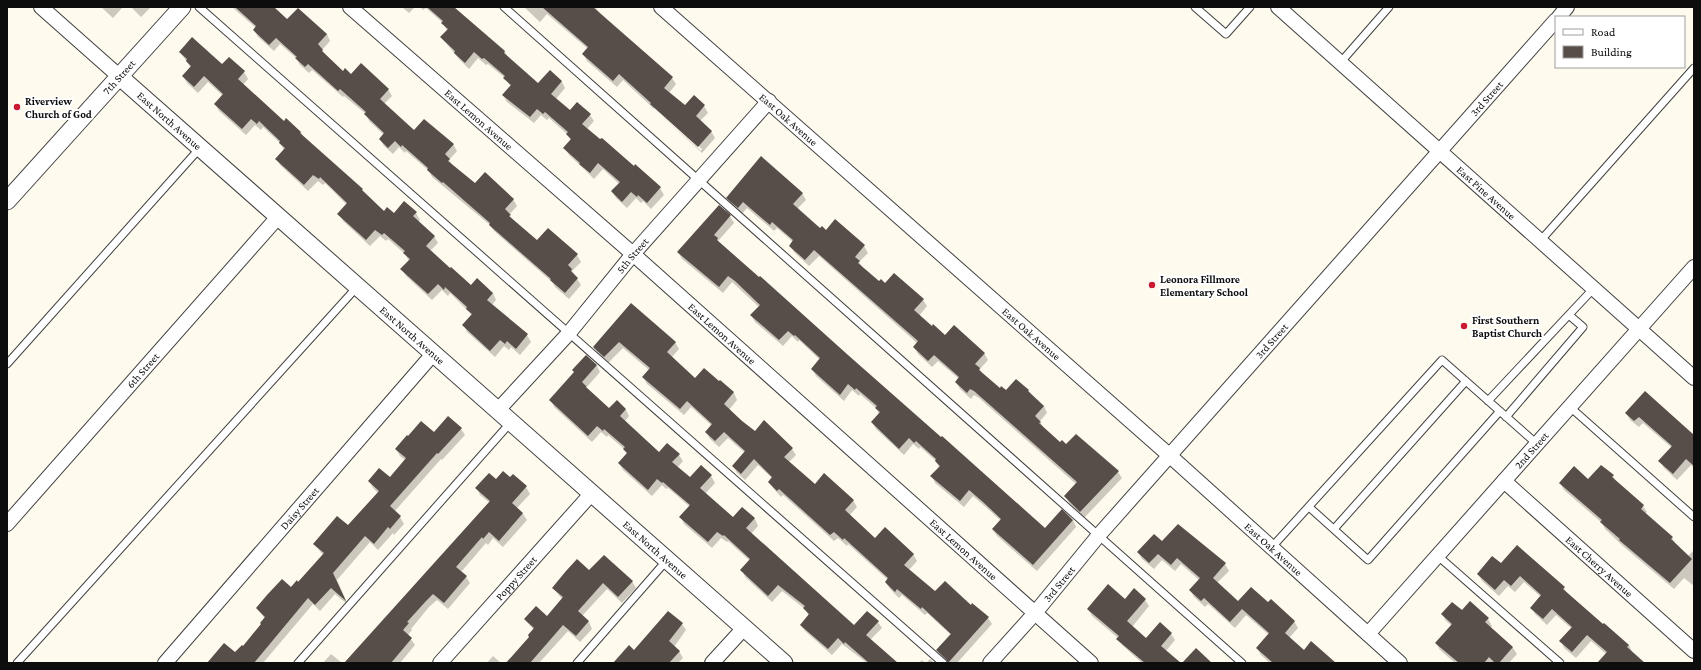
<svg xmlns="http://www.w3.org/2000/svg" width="1701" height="670" viewBox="0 0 1701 670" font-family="'Crimson Pro',serif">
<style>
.shadow{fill:#0003}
.building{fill:#574d49}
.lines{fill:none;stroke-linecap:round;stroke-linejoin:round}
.service-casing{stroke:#404040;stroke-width:9}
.minor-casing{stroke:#404040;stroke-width:16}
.tertiary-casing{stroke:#404040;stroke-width:19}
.service{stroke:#fff;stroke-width:7}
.minor{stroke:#fff;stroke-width:14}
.tertiary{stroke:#fff;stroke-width:17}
.poi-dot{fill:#ca1931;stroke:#fff;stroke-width:1.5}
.labels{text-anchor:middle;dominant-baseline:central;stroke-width:4;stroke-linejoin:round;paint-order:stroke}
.street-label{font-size:11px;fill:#0d0d0d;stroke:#fff}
.poi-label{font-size:11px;font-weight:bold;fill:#0d0d0d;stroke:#fff;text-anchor:start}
</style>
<rect width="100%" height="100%" fill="#fffaee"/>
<path class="shadow" d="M101 7H123L113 18Z
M131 7H151L141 17Z
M232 7H275L274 8 288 20 327 34 330 41 322 50 326 56 343 72 388 89 392 96 384 104 414 131 453 144 457 151 449 160 453 166 475 185 513 199 517 206 509 215 514 221 537 241 577 255 581 262 572 271 581 285 569 299 555 287 552 282 494 231 490 225 432 177 429 171 406 151 405 153 399 147 393 154 384 146 380 139 384 135 369 121 366 114 344 96 343 97 312 70 309 73 300 65 296 58 280 44 274 51 258 37 254 30 256 28Z
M402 7H415L409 13Z
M420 7H453L505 52 508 58 539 85 550 71 562 82 565 88 556 99 570 112 590 115 594 121 587 129 660 188 664 195 651 209 643 201 641 203 636 198 627 208 616 198 612 192 619 184 603 169 594 179 585 170 569 155 565 148 571 141 567 134 549 118 547 120 541 115 534 123 507 102 503 95 511 87 505 78 488 64 486 65 478 58 469 69 459 59 441 37 447 31 443 23 426 8 423 10Z
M524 7H595L603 17 672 78 676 84 669 93 685 107 704 106 708 113 700 121 711 131 715 138 702 153 654 109 701 151 702 149 654 106V109L623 80 617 87 587 61 583 54 588 49 547 14 540 22Z
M180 52 222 65 229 58 244 72 248 79 243 85 284 122 301 132 304 138 362 190 365 195 385 212 394 214 416 213 420 220 418 222 434 236 438 243 430 251 471 286 493 293 496 300 492 305 527 335 531 342 520 355 511 347 509 350 504 346 495 357 467 332 464 325 472 316 468 311 450 293 448 296 442 290 432 300 406 276 402 269 409 261 405 254 388 239 386 241 380 236 370 246 343 221 339 214 347 205 325 183 323 185 318 181 308 191 280 165 277 159 284 150 280 143 263 127 261 130 255 125 246 135 219 111 215 104 223 96 208 82 198 93 187 83 183 76 191 68Z
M802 193 806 200 797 209 820 230 864 246 868 253 859 262 863 268 879 282 923 300 927 306 919 316 932 327 946 337 984 353 988 360 980 369 983 375 1000 389 1006 391 1016 380 1029 391 1031 395 1044 406 1047 413 1040 421 1044 429 1060 443 1118 472 1122 478 1084 518 1069 503 1065 496 1076 484 979 398 974 395 971 399 960 389 956 382 959 379 938 361 932 367 918 354 914 347 917 343 819 256 809 266 794 252 790 246 793 242 777 228 774 231 747 208 742 214 731 204 727 198Z
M720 207 730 216 734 223 718 241 721 245 1045 529 1073 520 1076 527 1037 571 997 536 993 530 1001 521 988 509 973 496 964 507 935 483 932 476 939 467 936 461 920 447 919 449 913 444 904 455 876 429 872 422 879 414 876 408 860 394 859 396 852 390 844 401 816 376 812 369 820 360 799 340 798 342 792 336 783 346 755 322 751 315 759 307 732 282 723 293 682 259 678 252Z
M631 304 675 342 679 349 671 358 695 379 719 383 721 381 734 393 737 400 729 410 755 432 792 449 796 455 789 462 815 485 853 500 857 507 849 516 875 539 913 554 917 561 909 570 935 593 971 606 988 618 992 624 957 663H948L941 657 937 650 950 634 927 613 925 615 902 595 899 598 890 589 886 583 888 580 848 544 847 546 838 538 834 541 783 495 781 497 773 488 769 482 772 478 758 465 745 480 737 473 733 466 745 453 728 438 719 447 710 439 706 432 712 426 691 407 684 415 647 384 643 377 649 370 623 348 608 363 598 354 594 348Z
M586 356 597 366 600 372 586 388 609 410 617 402 626 410 629 416 625 421 659 453 679 455 683 461 677 468 690 479 711 476 715 483 705 494 733 519 742 508 755 519 758 526 751 534 854 626 878 622 882 628 870 640 896 663H867L842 644 832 655 805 631 801 625 809 616 805 609 782 591 772 602 745 577 742 570 750 561 728 541 727 542 721 538 712 548 684 524 681 517 690 507 668 488 666 489 662 485 652 496 623 470 619 463 627 454 624 449 608 435 607 437 601 432 592 442 554 407 551 400 575 373Z
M1645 392 1694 436V468L1691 465 1677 480 1664 468 1660 461 1672 448 1643 423 1639 427 1630 420 1626 413Z
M461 429 465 435 442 460 441 459 394 512 400 517 404 524 394 535 393 533 378 550 370 542 337 580 348 605 335 594 320 611 313 604 263 663H208L235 654 243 647 262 624 265 619 257 608 298 583 323 555 314 544 348 526 378 493 373 488 369 481 390 478 405 460 400 456 396 449 434 433Z
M513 475 526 487 530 494 517 508 523 514 527 520 503 547 493 538 488 545 486 543 461 572 466 577 470 583 448 609 437 600 429 607 411 629 412 630 408 635 415 645 400 663H346L490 503 480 495 477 488 496 480 510 479Z
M1613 476 1617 483 1643 506 1647 512 1645 514 1672 538 1676 544 1688 556 1694 550V586L1684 578 1674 589 1624 547 1605 529 1602 523 1564 490 1560 483 1588 481Z
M1162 543 1225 564 1229 571 1217 583 1238 602 1268 604 1294 621 1298 628 1289 638 1304 651 1331 663H1270L1261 655 1257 648 1269 635 1246 615 1235 628 1208 604 1205 607 1194 597 1190 590 1199 580 1181 564 1175 571 1162 560 1154 569 1142 559 1138 552Z
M1501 565 1564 588 1567 594 1603 626 1629 645 1632 652 1644 663H1599L1606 654 1591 641 1576 658 1564 648 1561 641 1572 629 1556 615 1547 625 1535 614 1532 608 1541 597 1524 582 1515 592 1508 586 1499 596 1482 581 1478 574Z
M589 571 632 581 636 588 622 603 607 589 582 616 589 622 592 629 580 642 568 631 539 663H505L510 658 511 659 530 637 534 630 525 620 547 617 562 599 553 588Z
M1125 600H1145L1149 606 1132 627 1146 639 1171 634 1175 640 1166 651 1179 663H1142L1122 645 1118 638 1092 616 1088 609Z
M1462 612 1488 619 1492 626 1490 628 1513 648 1517 654 1509 663H1455L1440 650 1436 643 1452 626 1446 621 1442 614Z
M682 624 686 630 674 647 679 651 683 658 678 663H615Z
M331 654 342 663H323Z
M493 656 501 663H487Z
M930 659 934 663H926Z
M922 660 925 663H919Z"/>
<path class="building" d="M235 7H274L287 19 298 8 327 34 318 44 323 50 322 51 343 71 345 68 351 74 361 63 389 89 380 99 414 130 424 119 454 144 445 154 450 159 448 161 475 183 485 172 514 199 505 209 511 215 509 216 537 240 548 228 578 254 568 265 572 269 571 271 578 278 565 293 550 280 551 279 489 225 490 223 443 182 442 183 427 170 428 168 402 145 401 147 395 141 388 148 379 139 384 133 364 114 366 112 340 89 338 91 308 64 305 67 295 58 297 57 276 38 269 45 253 30 256 26Z
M427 7H454L505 51 504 53 538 83 550 70 562 81 551 94 570 110 577 102 591 114 582 124 600 139 602 138 634 166 635 164 661 187 647 203 638 195 637 197 631 192 622 202 611 191 620 182 598 163 590 173 579 164 580 163 563 148 571 139 566 134 568 132 545 112 543 114 537 109 530 117 502 95 511 85 503 78 505 76 484 58 482 59 474 52 465 63 454 53 455 51 440 37 448 29 441 23 443 21Z
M542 7H593L673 77 664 88 685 105 694 95 705 105 696 116 712 131 698 147 650 104 651 103 619 74 613 81 582 54 588 47Z
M192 37 222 64 229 57 245 71 238 79 284 121 286 118 301 132 300 133 363 189 362 190 384 211 387 207 394 213 404 201 417 212 413 216 435 236 426 246 450 268 451 267 471 285 477 278 493 293 487 300 528 334 516 349 507 341 505 344 500 340 490 351 462 325 472 314 466 309 467 307 445 287 444 290 438 284 428 294 400 269 410 259 403 253 405 251 384 233 382 235 375 230 366 240 337 214 347 203 320 177 319 179 313 175 304 185 275 159 285 148 279 143 280 141 259 121 257 124 251 119 242 129 214 104 223 94 204 76 194 87 182 76 191 66 186 61 187 59 179 52Z
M761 156 803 193 793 204 820 228 822 226 826 230 835 219 865 245 855 257 860 261 858 263 879 281 881 279 885 283 894 273 924 299 914 310 932 326 933 324 945 335 954 325 985 353 975 364 980 368 979 370 1000 388 1001 386 1006 390 1016 379 1029 390 1028 391 1044 406 1035 416 1041 422 1039 423 1060 442 1062 440 1066 444 1076 434 1119 471 1080 512 1064 496 1077 482 974 391 970 389 967 393 955 382 959 377 934 355 928 361 913 347 918 341 814 250 805 260 789 246 793 240 772 222 770 225 743 202 738 208 726 198Z
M719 205 731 215 714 235 718 238 717 240 759 277 760 276 848 355 941 437 942 436 1045 528 1062 509 1073 520 1033 565 992 529 1001 519 983 502 969 490 960 501 930 476 940 466 935 461 936 459 916 441 914 443 909 438 899 449 871 422 880 412 875 408 877 406 856 388 855 390 848 384 840 395 811 369 820 358 795 335 794 336 788 331 779 340 750 315 760 305 735 281 728 276 719 287 677 252Z
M631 303 676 342 667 352 695 378 704 368 719 381 720 380 734 392 724 404 742 421 755 431 764 420 793 448 784 457 815 484 824 473 854 500 845 510 875 538 885 527 914 554 904 565 935 591 945 581 971 605 972 603 989 617 948 663 946 659 936 650 951 634 922 607 921 609 897 589 895 592 885 582 888 578 844 538 843 540 834 532 830 535 779 489 777 491 768 482 772 477 754 459 741 474 732 466 745 451 724 432 715 441 705 432 712 424 687 401 680 409 642 377 650 368 619 342 604 357 593 347Z
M586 355 597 365 582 382 586 386V387L609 408 617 400 626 409 620 416 659 452 667 443 680 454 672 462 690 477 701 465 712 475 700 488 733 517 742 507 755 518 746 528 854 625 867 611 879 621 866 635 898 663H869L845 642 844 644 838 638 828 649 800 625 809 614 803 608 805 606 778 585 768 596 740 570 750 559 724 535 723 536 717 532 708 542 679 517 690 505 663 482 662 483 657 479 648 490 618 463 627 453 623 449 625 447 604 429 603 431 597 426 588 436 549 400 574 372 572 370Z
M1645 391 1694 435V466L1686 459 1673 474 1658 461 1672 446 1639 417 1634 421 1625 413Z
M448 416 462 428 438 454 437 453 390 506 401 516 390 529 388 527 374 544 365 536 333 573 346 601 331 588 315 605 308 598 254 663H207L224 643 235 652 242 645 243 646 261 624 260 623 265 617 256 608 267 595 282 579 291 587 297 580 298 582 324 553 313 544 337 516 348 525 379 491 368 481 379 468 390 477 406 458 395 449 407 435 408 436 421 421 434 432Z
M1601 465 1614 475 1612 477 1644 505 1641 509 1673 537 1671 539 1692 559 1670 583 1619 540 1620 539 1600 522 1602 520 1559 483 1574 466 1588 479Z
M503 471 510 477 513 474 527 486 512 503 523 513 499 541 489 532 483 539 482 537 456 567 467 576 444 603 433 594 426 601 407 622 409 623 403 630 412 638 391 663H344L490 501 475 488 489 473 496 479Z
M1178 524 1226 563 1213 578 1238 601 1251 587 1268 602 1271 599 1295 621 1285 633 1304 650 1311 641 1336 663H1273L1256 648 1269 633 1242 609 1230 622 1204 598 1201 601 1189 590 1200 578 1177 558 1171 565 1158 554 1149 563 1137 552 1154 534 1162 541Z
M1517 545 1565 587 1563 589 1603 624 1604 623 1629 645 1627 647 1645 663H1597L1607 652 1587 635 1572 652 1559 641 1572 627 1552 609 1543 619 1530 608 1541 595 1520 576 1511 586 1504 580 1495 590 1477 574 1492 556 1501 563Z
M604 555 633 581 618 597 603 583 578 611 589 621 576 636 563 625 530 663H506L529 637 528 635 534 628 524 619 536 606 547 616 563 597 552 588 566 571 577 559 589 570Z
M1108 584 1125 599 1134 588 1146 599 1127 621 1146 638 1160 622 1172 633 1161 646 1181 663H1145L1116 639 1119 636 1087 609Z
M1470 601 1489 618 1485 622 1513 647 1499 663H1495L1489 657 1484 663H1459L1435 643 1452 624 1441 614 1452 602 1462 610Z
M668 611 683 623 669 641 680 651 669 663H613L629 645 634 650Z
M1196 648 1212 663H1182Z"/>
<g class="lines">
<defs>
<path id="service" d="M199 7 943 663
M504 7 1242 663
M1195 7 1226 34 1250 7
M1340 63 1389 7
M1541 240 1694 68
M7 364 200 148
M1488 401 1594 288
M1570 407 1694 517
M1506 417 1583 327 1569 315
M1309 507 1368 560 1500 411
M1334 529 1466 381
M1272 547 1442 360 1537 444
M1438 556 1560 663
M17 663 357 287
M298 663 511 422
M577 663 667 560"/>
<g id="minor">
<path d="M41 7 120 77"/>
<path id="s1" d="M350 7 633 254 1091 663"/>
<path id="s2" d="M661 7 1169 455 1400 663"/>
<path id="s3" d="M1278 7 1694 378"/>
<path d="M1559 17 1567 7"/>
<path id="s4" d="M498 410 569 333 633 254 769 101"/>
<path id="s5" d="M1504 481 1694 651"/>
<path id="s6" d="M7 524 278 217"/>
<path id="s7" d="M1368 634 1694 267"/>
<path id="s8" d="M165 663 433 354"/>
<path id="s9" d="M440 663 592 493"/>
<path d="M712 663 744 628"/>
<path id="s10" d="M990 663 1035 613 1099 535 1556 20"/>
</g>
<g id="tertiary">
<path id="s11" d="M120 77 784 663"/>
<path id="s12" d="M7 201 182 7"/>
</g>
</defs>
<use href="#service" class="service-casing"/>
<use href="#minor" class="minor-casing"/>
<use href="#tertiary" class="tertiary-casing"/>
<use href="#service" class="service"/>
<use href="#minor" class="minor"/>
<use href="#tertiary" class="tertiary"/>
</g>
<g class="poi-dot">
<circle cx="17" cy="107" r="4"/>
<circle cx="1152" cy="285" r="4"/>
<circle cx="1464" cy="326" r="4"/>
</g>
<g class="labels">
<g class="street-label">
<text stroke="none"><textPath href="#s12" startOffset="167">7th Street</textPath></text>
<text stroke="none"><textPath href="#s10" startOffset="752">3rd Street</textPath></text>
<text stroke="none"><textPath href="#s2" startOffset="170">East Oak Avenue</textPath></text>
<text stroke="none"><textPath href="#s1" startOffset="171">East Lemon Avenue</textPath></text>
<text stroke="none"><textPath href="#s11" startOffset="66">East North Avenue</textPath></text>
<text stroke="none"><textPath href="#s3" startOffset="279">East Pine Avenue</textPath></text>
<text stroke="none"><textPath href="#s4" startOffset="205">5th Street</textPath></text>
<text stroke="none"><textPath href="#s2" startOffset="494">East Oak Avenue</textPath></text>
<text stroke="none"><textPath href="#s1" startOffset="495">East Lemon Avenue</textPath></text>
<text stroke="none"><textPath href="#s11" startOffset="390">East North Avenue</textPath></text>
<text stroke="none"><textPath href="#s10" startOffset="428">3rd Street</textPath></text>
<text stroke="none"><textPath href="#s6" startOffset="205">6th Street</textPath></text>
<text stroke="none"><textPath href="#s7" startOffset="246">2nd Street</textPath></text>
<text stroke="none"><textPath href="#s8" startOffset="205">Daisy Street</textPath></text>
<text stroke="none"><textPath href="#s11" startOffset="714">East North Avenue</textPath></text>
<text stroke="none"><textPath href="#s1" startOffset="819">East Lemon Avenue</textPath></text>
<text stroke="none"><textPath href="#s2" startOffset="818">East Oak Avenue</textPath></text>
<text stroke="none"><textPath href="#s5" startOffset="128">East Cherry Avenue</textPath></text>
<text stroke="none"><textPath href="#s9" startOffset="114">Poppy Street</textPath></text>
<text stroke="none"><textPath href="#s10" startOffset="105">3rd Street</textPath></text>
</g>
<g class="poi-label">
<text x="25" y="101">Riverview<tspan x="25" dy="13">Church of God</tspan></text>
<text x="1160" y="279">Leonora Fillmore<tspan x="1160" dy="13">Elementary School</tspan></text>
<text x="1472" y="320">First Southern<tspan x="1472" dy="13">Baptist Church</tspan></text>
</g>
</g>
<rect width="1701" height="670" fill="none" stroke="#0d0d0d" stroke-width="16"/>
<rect x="1555" y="16" width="130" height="52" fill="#ffffff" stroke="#9e9e9e"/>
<rect x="1563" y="29" width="20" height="6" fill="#ffffff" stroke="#9e9e9e"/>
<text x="1591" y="36" font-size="12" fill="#0d0d0d">Road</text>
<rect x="1563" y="46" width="20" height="12" fill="#574d49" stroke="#9e9e9e"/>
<text x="1591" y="56" font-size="12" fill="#0d0d0d">Building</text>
</svg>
